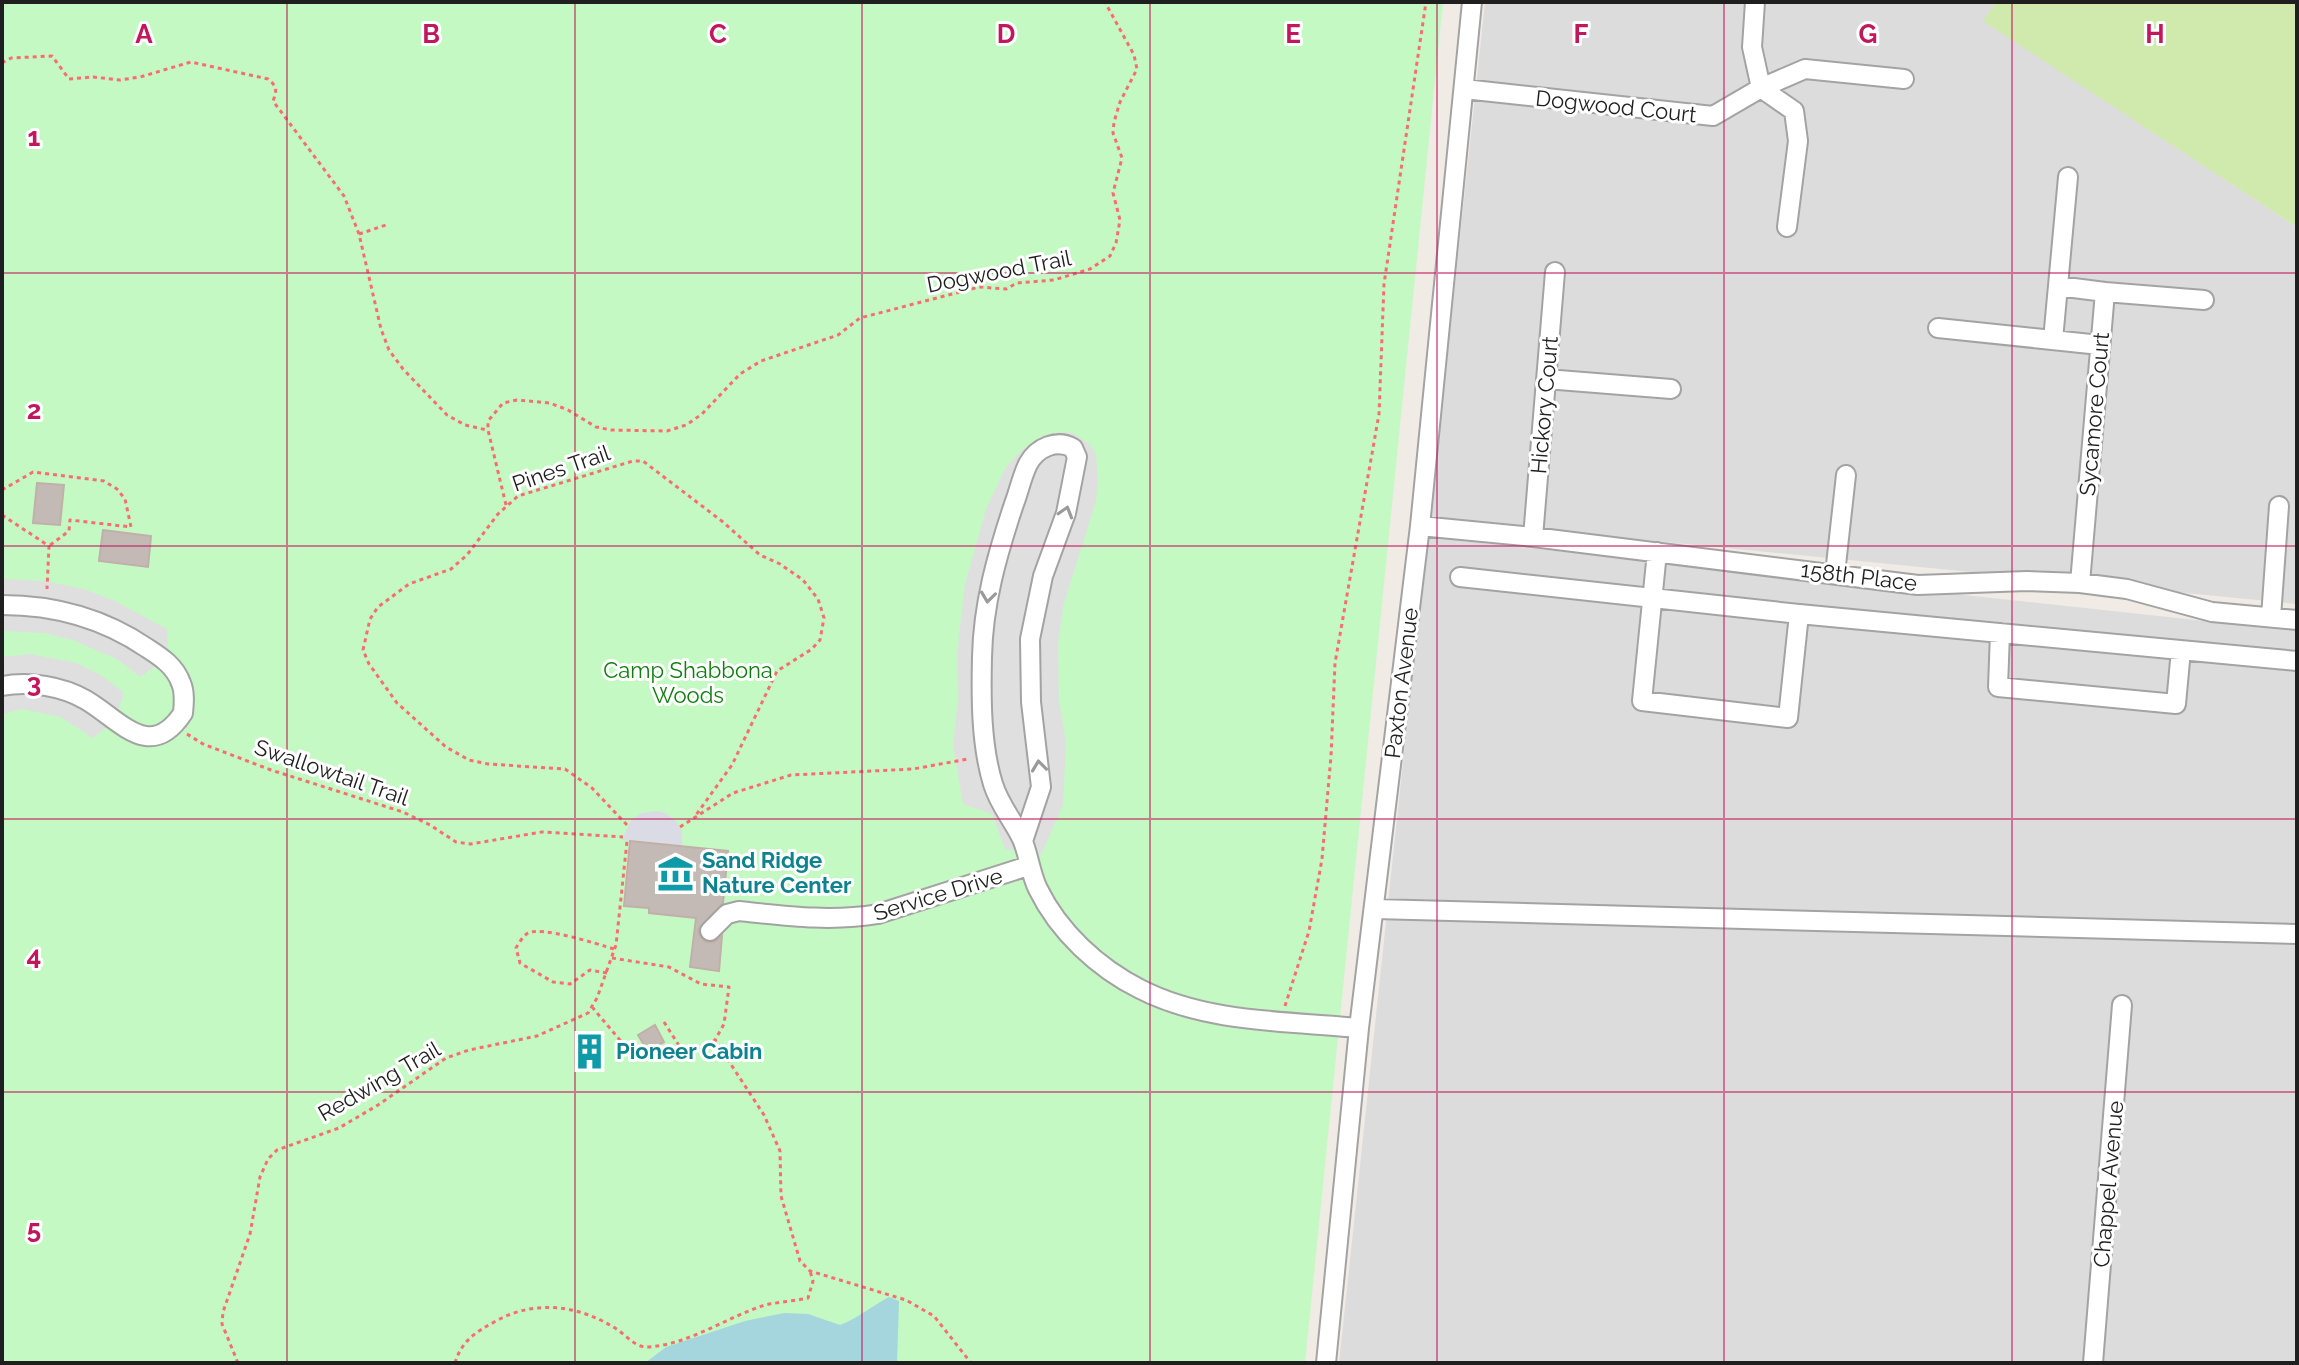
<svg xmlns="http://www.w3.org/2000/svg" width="2299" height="1365" viewBox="0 0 2299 1365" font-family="Raleway,sans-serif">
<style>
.residential{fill:#dddcdc}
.grass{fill:#d0e9ac}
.park{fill:#c5f9c3}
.parking{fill:#dfdfdf}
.plaza{fill:#dadbe5}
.water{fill:#a6d6dd}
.building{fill:#c4bab5;stroke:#c1b0a8;stroke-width:2}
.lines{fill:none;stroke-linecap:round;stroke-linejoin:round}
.minor-casing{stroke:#a3a3a3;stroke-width:22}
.path{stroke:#f86e6e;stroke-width:3;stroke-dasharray:4 4;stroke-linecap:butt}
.minor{stroke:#fff;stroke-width:18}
.oneway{stroke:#9a9a9a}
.grid{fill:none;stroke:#c2185b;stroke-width:2;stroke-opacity:0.55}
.labels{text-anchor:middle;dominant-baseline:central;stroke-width:6;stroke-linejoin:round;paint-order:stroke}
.street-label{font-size:22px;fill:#1f1f1f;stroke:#fff}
.park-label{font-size:22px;fill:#0f7d0d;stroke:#fff}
.culture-label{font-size:22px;font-weight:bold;fill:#0d838f;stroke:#fff;text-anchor:start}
.grid-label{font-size:26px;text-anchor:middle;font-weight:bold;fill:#c2185b;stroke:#fff;stroke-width:6;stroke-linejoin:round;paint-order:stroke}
</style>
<rect width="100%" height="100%" fill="#f0ebe5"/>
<path class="residential" d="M1485 2H1996L1984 21 2297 227V604L1430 519Z
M1427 537 2297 631V1363H1339Z"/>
<path class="grass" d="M1996 2H2297V227L1983 21Z"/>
<path class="park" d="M2 2H1443L1305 1363H2Z"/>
<path class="parking" d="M1059 432 1073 433 1089 444 1096 454 1098 480 1096 501 1063 607 1058 645 1059 700 1066 742 1063 805 1041 855 1005 849 992 814 963 804 953 744 958 700 957 653 965 584 986 509 1006 467 1023 449 1044 435Z
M2 579 44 581 84 589 115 601 167 629 168 648 154 667 140 677 117 659 73 640 44 633 2 631Z
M29 654 77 663 102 676 124 693 118 711 107 727 93 738 61 717 22 709 2 714V657Z"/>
<path class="plaza" d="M657 811 665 813 676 821 682 832V846L622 840 631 820 642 813Z"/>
<path class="water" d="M889 1297 899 1301 897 1363H645L666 1347 745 1321 784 1313 808 1314 840 1325C858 1318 872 1306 889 1297Z"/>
<path class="building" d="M37 483 64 485 60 525 33 523Z
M103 530 151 536 148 567 99 561Z
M630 841 728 851 723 903 698 929 699 935 706 942H714L722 936 719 971 690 967 696 918 649 913V908L624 906Z
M655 1025 664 1042 648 1051 638 1035Z
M581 1040 601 1043 599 1062 579 1059Z"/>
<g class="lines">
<defs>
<path id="minor" d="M1755 2 1752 47 1761 88 1794 111 1798 141 1787 227
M1464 89 1713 116 1761 88 1805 69 1904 79
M2058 286 2105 292 2080 583
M2105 292 2204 300
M1938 328 2100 345
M2053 340 2068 177
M1546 379 1671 389
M1420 526 1533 537 1918 585 2027 581 2080 583 2127 589 2212 612 2297 620
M1533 537 1555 272
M1657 552 1642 701 1788 718 1799 614
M1835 574 1846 475
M1460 577 1799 614 2297 661
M2 605C55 605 103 618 147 648 161 657 175 666 181 683 185 692 184 703 183 713 150 763 120 720 86 700 62 686 29 681 2 686
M2271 617 2279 506
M2000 633 1998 687 2176 704 2181 650
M1023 841 1041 787 1031 702 1030 639 1043 576 1066 513 1077 457 1073 448C1057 439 1037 447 1028 464 1022 476 1019 491 1014 504 997 555 983 604 982 657 981 698 981 745 993 784 999 804 1012 819 1021 837 1028 850 1030 873 1038 889 1059 932 1098 968 1140 989 1206 1023 1287 1021 1359 1028
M1375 909 2297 934
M710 931 727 914 739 911C786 916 831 922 878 914L1028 866
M1326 1363 1359 1028 1420 526 1472 2
M2093 1363 2122 1005"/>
</defs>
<use href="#minor" class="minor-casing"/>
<path class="path" d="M2 63 11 58 52 56 69 79 93 77 120 80 140 77 191 62 268 79C277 86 277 91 273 101L344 196 359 234 381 329 389 350 403 369 447 415 465 425 487 430
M359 234 389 224
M2 490 33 472 104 481 117 489 125 499 131 527 70 520 69 531 49 546
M506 505 488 430V421L503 403 517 400 550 403 568 410 596 427 611 430 667 431 686 425 702 414 740 374 761 361 838 335 860 318 979 287 1006 289 1017 283 1054 280 1090 269 1110 256 1116 243 1120 220 1113 193 1122 158 1113 133 1114 122 1120 102 1137 69 1134 55 1105 2
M2 515 49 546 47 589
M187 734 203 744 271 770 403 812 430 825 456 842 471 844 542 832 623 837
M627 825 592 788 565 769 488 764 469 760 446 747 397 703 369 664 363 650 370 619 378 607 409 584 451 569 467 555 498 514 518 496 633 461H643L723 522 760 555 780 564 803 580 818 599 824 618 820 640 812 649 777 671 732 765 696 815
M680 827 733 793 791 775 913 769 968 759
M612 958 669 967 701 984 729 987 724 1024 715 1040 764 1115 780 1151 781 1196 800 1261 810 1271 906 1300 934 1316 971 1363
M607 973 590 970 570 984 553 982 520 963 516 948C519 943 523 936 528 933 541 926 598 944 614 949
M1285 1006 1309 931 1322 859 1331 756 1335 663 1379 414 1384 284 1426 2
M592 1007 630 1052C661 1054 690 1060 715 1040
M664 1022 685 1055
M238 1363 222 1324 223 1312 250 1234 260 1177 268 1159 277 1150 339 1128 378 1105 446 1058 469 1050 537 1036 588 1013 597 998 616 945 627 841
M455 1363C462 1340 476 1332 496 1321 536 1299 580 1305 618 1330 628 1337 636 1348 649 1347 690 1344 727 1317 765 1305 779 1302 794 1301 808 1298L813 1281 810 1271"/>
<use href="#minor" class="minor"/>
</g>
<defs><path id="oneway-chevron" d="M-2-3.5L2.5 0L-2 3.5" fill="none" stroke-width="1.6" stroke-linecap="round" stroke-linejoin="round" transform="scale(2)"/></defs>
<g class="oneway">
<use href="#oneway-chevron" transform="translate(1066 512) rotate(-73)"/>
<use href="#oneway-chevron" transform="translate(988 597) rotate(97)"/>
<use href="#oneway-chevron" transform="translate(1039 766) rotate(-97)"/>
</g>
<path class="grid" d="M287 2V1363M575 2V1363M862 2V1363M1150 2V1363M1437 2V1363M1724 2V1363M2012 2V1363M2 273H2297M2 546H2297M2 819H2297M2 1092H2297"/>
<defs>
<symbol id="museum-bare" viewBox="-9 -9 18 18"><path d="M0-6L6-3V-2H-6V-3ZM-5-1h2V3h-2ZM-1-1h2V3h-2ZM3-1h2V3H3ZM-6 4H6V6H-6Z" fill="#0f9aa8" stroke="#fff" stroke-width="2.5" paint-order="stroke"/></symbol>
<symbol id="building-bare" viewBox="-9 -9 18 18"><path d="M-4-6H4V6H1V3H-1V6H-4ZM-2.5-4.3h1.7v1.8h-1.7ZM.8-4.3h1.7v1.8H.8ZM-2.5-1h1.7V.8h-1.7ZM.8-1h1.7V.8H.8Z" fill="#0f9aa8" stroke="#fff" stroke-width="2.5" paint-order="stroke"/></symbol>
</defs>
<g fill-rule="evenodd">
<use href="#museum-bare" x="650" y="848" width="51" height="51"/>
<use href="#building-bare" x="564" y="1026" width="51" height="51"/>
</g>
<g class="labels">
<g class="street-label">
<text transform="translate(1616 106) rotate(6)">Dogwood Court</text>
<text transform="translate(999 271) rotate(-11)">Dogwood Trail</text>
<text transform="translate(1544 405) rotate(-85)">Hickory Court</text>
<text transform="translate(2094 414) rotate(-85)">Sycamore Court</text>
<text transform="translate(561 468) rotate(-19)">Pines Trail</text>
<text transform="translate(1859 576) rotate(7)">158th Place</text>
<text transform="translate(1401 683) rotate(-83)">Paxton Avenue</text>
<text transform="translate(332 772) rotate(19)">Swallowtail Trail</text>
<text transform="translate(938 894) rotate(-17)">Service Drive</text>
<text transform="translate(379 1081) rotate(-30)">Redwing Trail</text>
<text transform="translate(2108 1184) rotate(-85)">Chappel Avenue</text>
</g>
<g class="park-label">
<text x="688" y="670">Camp Shabbona<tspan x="688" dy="25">Woods</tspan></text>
</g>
<g class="culture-label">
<text x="702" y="860">Sand Ridge<tspan x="702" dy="25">Nature Center</tspan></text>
<text x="616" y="1051">Pioneer Cabin</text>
</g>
</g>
<g class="grid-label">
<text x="144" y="43">A</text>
<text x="431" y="43">B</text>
<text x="718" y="43">C</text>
<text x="1006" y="43">D</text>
<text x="1293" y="43">E</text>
<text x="1581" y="43">F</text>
<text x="1868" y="43">G</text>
<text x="2155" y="43">H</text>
<text x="34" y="146">1</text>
<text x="34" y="419">2</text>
<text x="34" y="692">3</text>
<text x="34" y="965">4</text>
<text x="34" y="1238">5</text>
</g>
<rect width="2299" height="1365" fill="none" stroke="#1f1f1f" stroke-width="8"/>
</svg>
